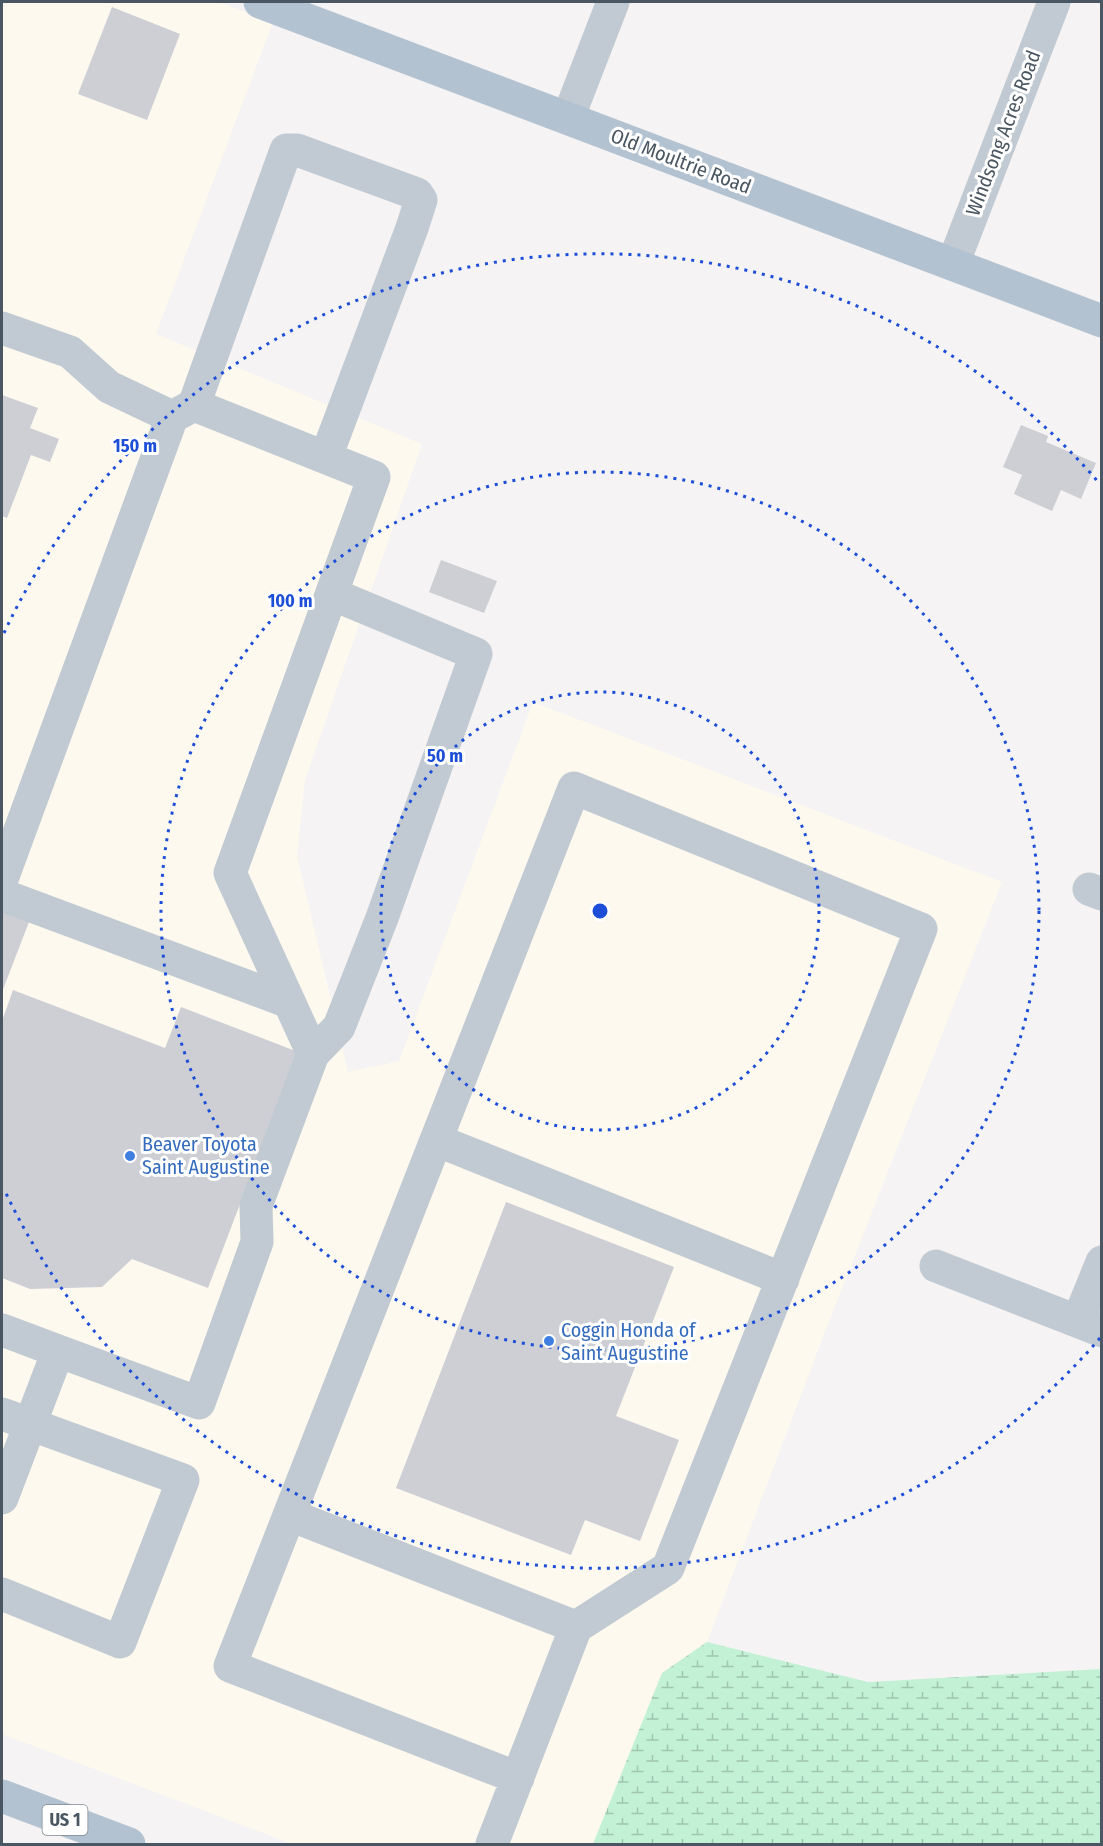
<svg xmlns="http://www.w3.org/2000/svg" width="1103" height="1846" viewBox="0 0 1103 1846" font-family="'Fira Sans Condensed',sans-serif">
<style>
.commercial{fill:#fdf9ef}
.wetland{fill:url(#wetland-marsh)}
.building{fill:#cdcfd5}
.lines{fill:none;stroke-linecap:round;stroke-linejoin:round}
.minor{stroke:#c1cad2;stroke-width:33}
.major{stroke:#b3c2d1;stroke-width:33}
.ring{fill:none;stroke:#1d4ed8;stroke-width:3;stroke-dasharray:3 6}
.shop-dot{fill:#3f7fe0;stroke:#fff;stroke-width:2}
.labels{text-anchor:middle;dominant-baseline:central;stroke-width:6;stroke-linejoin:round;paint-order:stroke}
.shield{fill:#fff;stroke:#808990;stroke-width:1.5}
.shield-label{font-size:18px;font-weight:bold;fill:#4a5661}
.street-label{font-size:20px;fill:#4a5661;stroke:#fff}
.shop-label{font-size:20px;fill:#366cbe;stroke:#fff;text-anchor:start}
.centre{fill:#1d4ed8;stroke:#fff;stroke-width:3}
.ring-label{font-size:18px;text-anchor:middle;font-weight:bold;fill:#1d4ed8;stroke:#fff;stroke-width:6;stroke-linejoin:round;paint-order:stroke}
</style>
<defs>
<pattern id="wetland-marsh" width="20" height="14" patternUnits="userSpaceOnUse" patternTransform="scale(1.5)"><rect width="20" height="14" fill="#c3f1d5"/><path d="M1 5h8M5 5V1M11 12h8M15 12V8" fill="none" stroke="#a0c6b0"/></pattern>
</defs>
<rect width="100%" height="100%" fill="#f5f3f3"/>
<path class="commercial" d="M2 2H218L273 22 156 334 422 444 305 780 297 856 348 1072 399 1061 533 702 1002 882 833 1311 707 1642 662 1673 593 1844H292L2 1734Z"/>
<path class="wetland" d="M707 1642 868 1682 1101 1669V1844H593L662 1673Z"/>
<path class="building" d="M112 7 180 34 147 120 78 94Z
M2 395 38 408 30 428 59 439 50 462 31 455 7 518 2 516Z
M1021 425 1048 436 1046 442 1096 463 1081 499 1061 490 1052 511 1014 494 1022 475 1003 467Z
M441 560 497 581 484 613 429 592Z
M2 911 29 922 2 992Z
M13 990 165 1048 181 1007 298 1052 208 1288 132 1259 102 1287 30 1289 2 1278V1021Z
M506 1202 674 1267 616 1416 679 1440 640 1541 585 1520 571 1555 396 1488Z"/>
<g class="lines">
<path class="minor" d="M568 118 613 2
M953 264 1054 2
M2 328 70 352 109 387 172 417
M194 405 286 150H297L417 194 421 200 412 228 326 457
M2 879 172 417 194 405 374 477 230 873 313 1054 256 1206 257 1242 199 1403 58 1351 2 1498
M1089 889 1102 894
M2 895 289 1002
M313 1054 339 1027 382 918 476 654 332 594
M436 1140 783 1279
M936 1266 1102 1331
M1078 1321 1102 1262
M2 1330 58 1351
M2 1414 183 1480 120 1642 2 1594
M290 1515 576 1627
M492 1844 576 1627 668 1568 921 929 574 788 230 1666 518 1778"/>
<path class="major" d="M260 2 1102 321
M2 1796 129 1844"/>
</g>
<g class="ring">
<circle cx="600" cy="911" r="219"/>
<circle cx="600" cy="911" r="439"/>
<path d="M1100 1338A658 658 0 0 1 4 1189M4 633A658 658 0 0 1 1100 484"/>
</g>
<g class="shop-dot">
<circle cx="130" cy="1156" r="6"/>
<circle cx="549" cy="1341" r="6"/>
</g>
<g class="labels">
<rect class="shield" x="42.5" y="1805" width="45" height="30" rx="4.5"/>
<g class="shield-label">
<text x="65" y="1820">US 1</text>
</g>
<g class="street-label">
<text transform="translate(1003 133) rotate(-69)">Windsong Acres Road</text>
<text transform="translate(681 161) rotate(21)">Old Moultrie Road</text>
</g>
<g class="shop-label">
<text x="142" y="1144">Beaver Toyota<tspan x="142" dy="23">Saint Augustine</tspan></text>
<text x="561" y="1330">Coggin Honda of<tspan x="561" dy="23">Saint Augustine</tspan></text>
</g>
</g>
<circle cx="600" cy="911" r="9" class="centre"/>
<g class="ring-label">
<text x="135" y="452">150 m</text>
<text x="290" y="607">100 m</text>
<text x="445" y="762">50 m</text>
</g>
<rect width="1103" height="1846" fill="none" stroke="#4a5661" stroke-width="6"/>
</svg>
